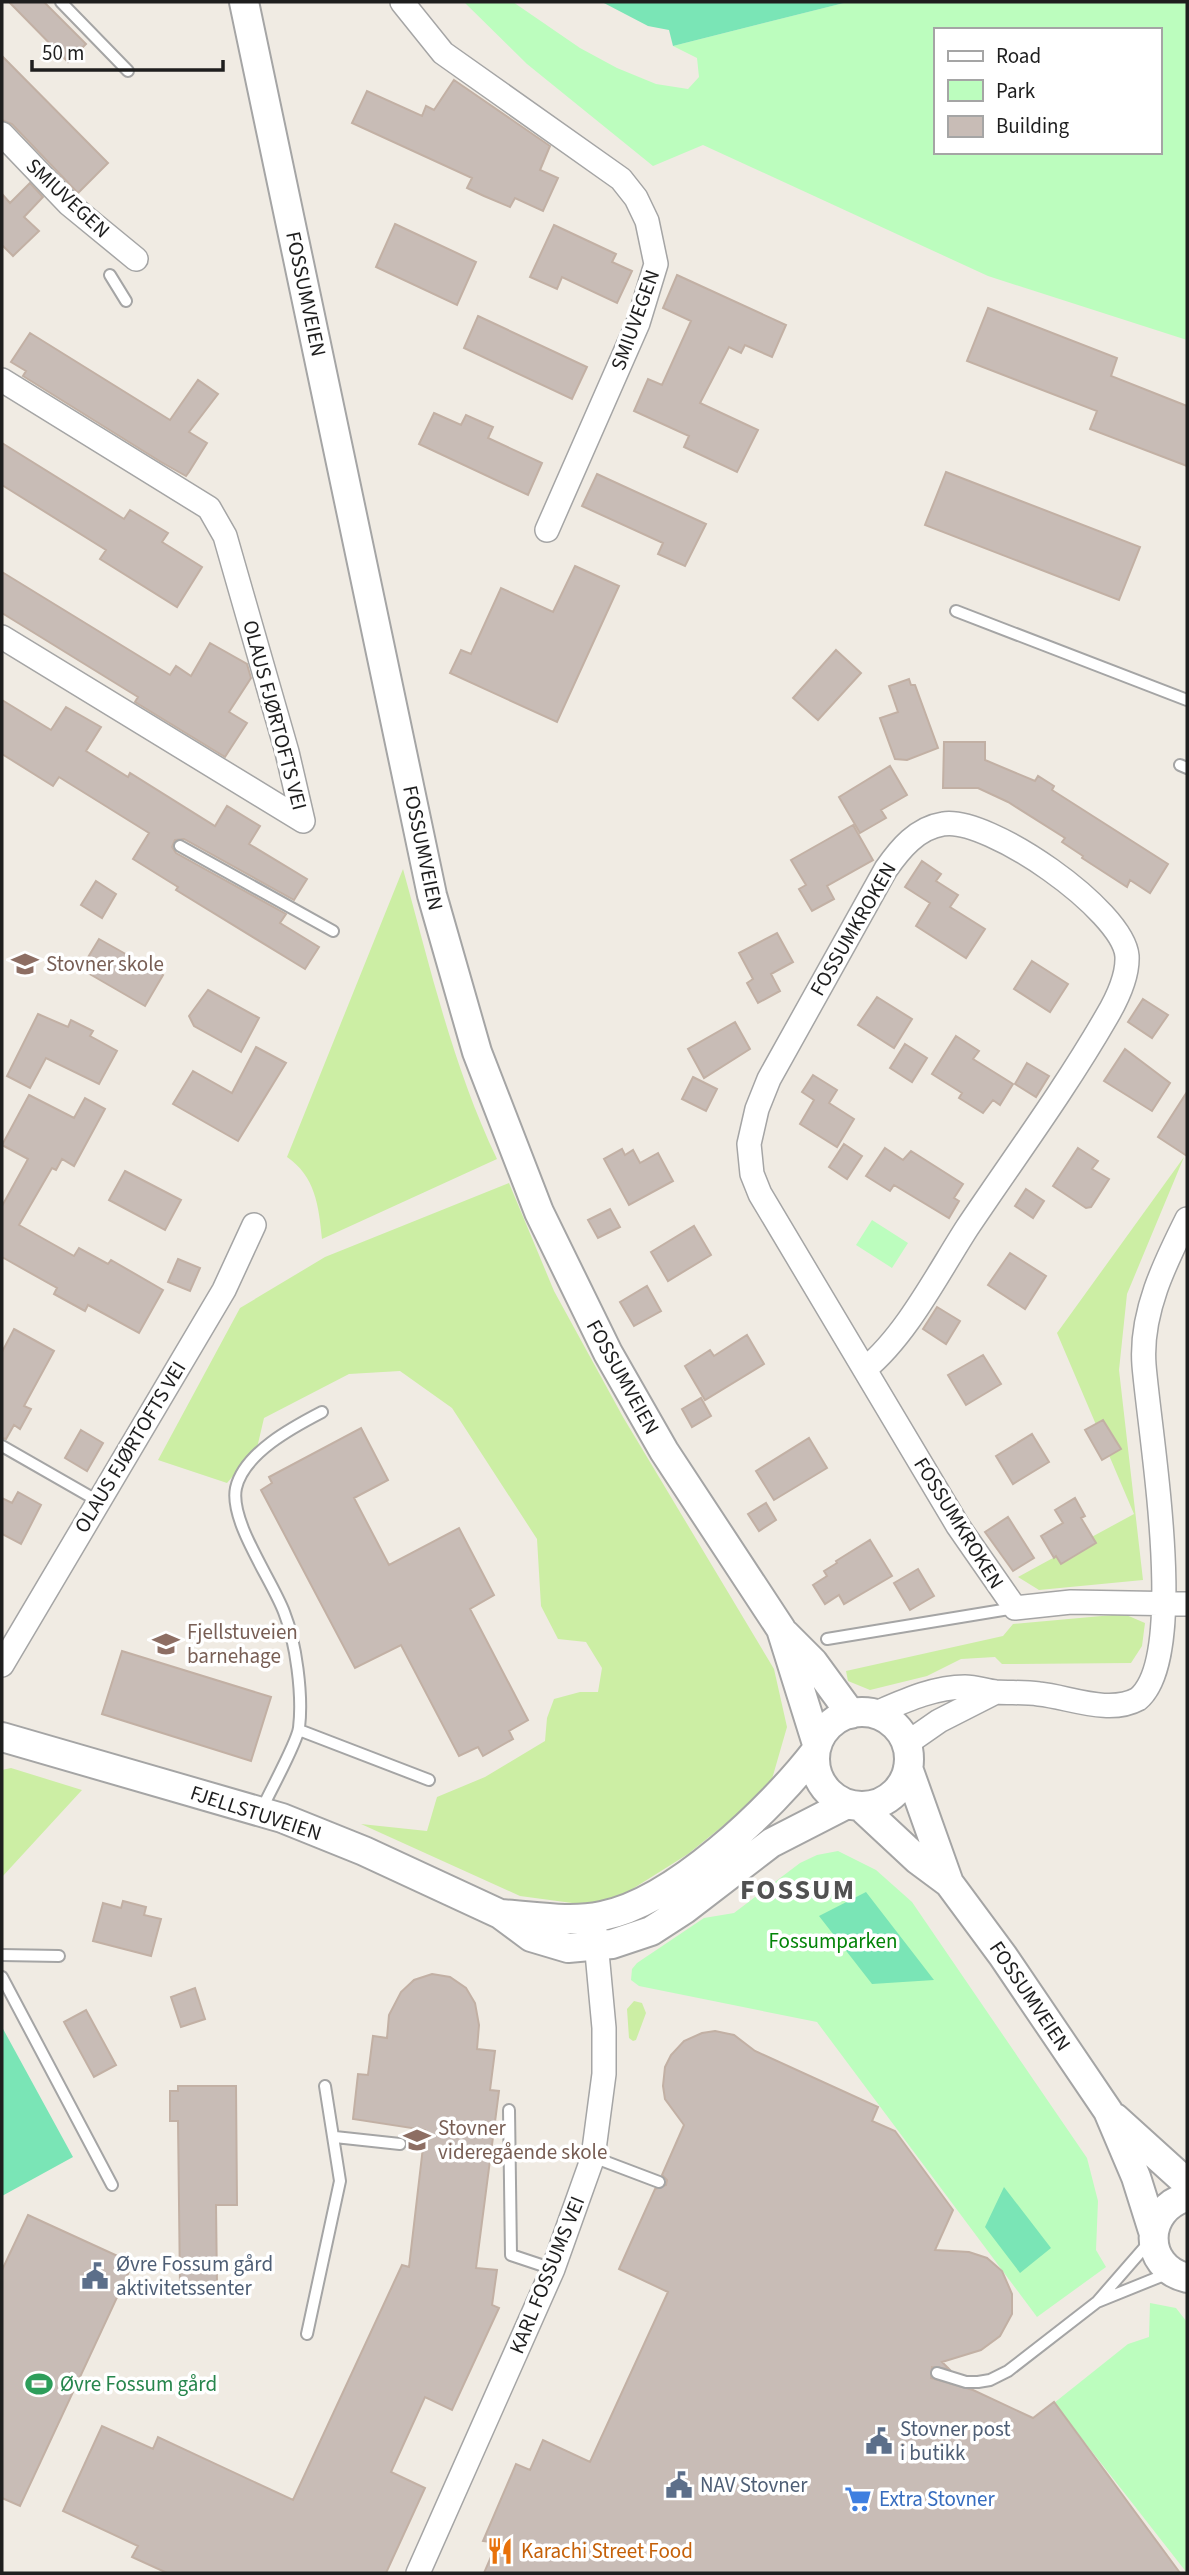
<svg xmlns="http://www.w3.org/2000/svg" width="1189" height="2575" viewBox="0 0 1189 2575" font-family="'Source Sans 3',sans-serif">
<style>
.grass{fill:#cceea4}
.park{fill:#bcfdbe;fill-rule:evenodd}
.pitch{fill:#7ae5b6}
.building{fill:#c8bcb6;stroke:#c2b0a4;stroke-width:2}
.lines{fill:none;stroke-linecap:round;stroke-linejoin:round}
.service-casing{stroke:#a5a5a5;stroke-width:14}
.minor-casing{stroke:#a5a5a5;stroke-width:26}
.tertiary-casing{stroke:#a5a5a5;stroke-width:32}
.service{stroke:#fff;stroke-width:10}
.minor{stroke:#fff;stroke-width:23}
.tertiary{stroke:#fff;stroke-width:28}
.labels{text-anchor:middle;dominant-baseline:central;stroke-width:7;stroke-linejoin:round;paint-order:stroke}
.street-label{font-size:21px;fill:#1e1e1e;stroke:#fff}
.education-label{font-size:21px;fill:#785e54;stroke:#fff;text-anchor:start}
.park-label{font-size:21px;fill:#038408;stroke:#fff}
.service-label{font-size:21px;fill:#4e5e75;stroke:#fff;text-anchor:start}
.leisure-label{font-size:21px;fill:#27864d;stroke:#fff;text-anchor:start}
.shop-label{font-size:21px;fill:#366cbe;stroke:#fff;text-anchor:start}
.food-label{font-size:21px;fill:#c56008;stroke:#fff;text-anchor:start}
.district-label{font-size:28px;font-weight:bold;letter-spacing:2px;fill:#515151;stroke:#fff}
</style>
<rect width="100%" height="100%" fill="#f0ebe3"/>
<path class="grass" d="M403 869C430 967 453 1067 497 1159L322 1239C319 1206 315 1176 287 1157Z
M1184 1157 1127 1294 1119 1370 1143 1580 1039 1590 1018 1577 1134 1514 1057 1333Z
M509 1183 554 1291 623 1417 774 1669 787 1727 772 1779 755 1800 688 1854 626 1893 587 1905 520 1896 361 1824 427 1831 437 1797 485 1777 545 1741 547 1718 554 1699 580 1692H598L602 1668 586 1642 558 1639 541 1606 537 1539 452 1408 400 1371 349 1374 264 1418 257 1448 227 1483 158 1460 240 1308 325 1257Z
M1124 1614 1145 1623 1142 1646 1131 1663 1002 1664 995 1657 961 1659 927 1676 870 1690 848 1681 846 1671 1003 1636 1013 1624Z
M11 1768 82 1790 2 1877V1770Z
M634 2001 642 2003 646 2013 636 2040 633 2041 629 2038 627 2009Z"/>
<path class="park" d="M464 2H513L580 48 617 68 656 84 688 89 699 77 697 58 673 46 848 2H1187V340L988 276 703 145 653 166 527 64ZM935 30H1159V152H935Z
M872 1220 908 1243 892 1268 856 1245Z
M838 1851 876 1870 912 1902 1087 2158 1098 2201 1096 2250 1106 2267 1037 2317 817 2022 639 1986 631 1980 632 1969 637 1963 704 1918 734 1913 800 1863 817 1855Z
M1150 2303 1176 2308 1187 2322V2573L1054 2403 1128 2344 1149 2337Z"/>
<path class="pitch" d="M602 2H848L673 46 669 30 648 26Z
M866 1892 934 1980 872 1984 819 1916Z
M2 2027 73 2157 2 2196Z
M1004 2187 1051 2248 1020 2273 985 2227Z"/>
<path class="building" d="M9 2H44L86 44 68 62Z
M2 56 108 163 78 193 12 124 2 120Z
M454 80 550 146 540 170 558 178 543 211 515 198 510 207 484 196 467 188 472 178 352 123 367 91 422 116 426 106 434 110Z
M30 183 43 197 24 217 39 231 13 256 2 245V194L10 203Z
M395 224 476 262 457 305 376 267Z
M554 225 616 254 612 262 632 271 617 303 562 277 557 289 530 277Z
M677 275 786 325 772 357 745 345 741 353 729 347 700 403 758 430 737 472 684 447 689 436 634 411 648 379 662 385 691 321 663 308Z
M988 308 1117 358 1111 376 1187 406V466L1090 429 1097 411 967 361Z
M478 316 587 367 572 399 464 348Z
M30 333 170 420 198 380 218 394 189 432 207 443 189 472 186 476 161 462 23 376 26 371 11 362Z
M434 413 461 425 466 415 493 427 488 438 542 463 528 495 419 444Z
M2 443 124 519 130 510 168 533 162 542 202 567 177 607 100 559 106 550 2 485Z
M946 472 1140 547 1119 600 925 525Z
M597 474 706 524 685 566 658 554 663 543 582 506Z
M575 566 619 586 557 722 450 673 461 650 471 654 501 588 553 612Z
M2 572 170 675 176 666 191 676 210 643 247 664 251 678 229 712 247 723 225 757 135 702 138 697 2 613Z
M836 650 861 673 818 720 793 698Z
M909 679 911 685H915L938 748 907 760 895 759 880 718 898 712 889 686Z
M2 700 51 730 66 707 101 727 86 751 128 777 130 773 215 826 227 806 260 826 249 844 307 879 294 900 184 839 175 840 172 847 176 853 286 914 280 923 319 947 305 969 176 890 178 887 133 859 149 833 59 777 53 786 2 754Z
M944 742H985V760L1035 781 1038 776 1054 786 1052 790 1168 864 1150 893 1130 880 1127 887 1082 858 1083 856 1062 842 1065 838 1008 802 978 788H943Z
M890 766 907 795 881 810 886 818 860 833 839 797Z
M853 825 873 860 827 886 834 899 812 911 799 889 806 885 791 860Z
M922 861 941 874 936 881 958 895 950 907 985 929 966 958 916 926 930 903 905 887Z
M96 881 116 894 102 918 81 905Z
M777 933 793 962 771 974 780 991 758 1003 747 983 753 979 739 953Z
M99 939 163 975 145 1006 81 969Z
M1032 961 1068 984 1050 1012 1014 989Z
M208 990 259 1018 241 1052 194 1026 189 1016Z
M877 997 912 1019 894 1048 858 1025Z
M1143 999 1168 1015 1152 1038 1128 1022Z
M38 1014 68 1027 71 1020 93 1031 90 1036 117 1051 99 1084 46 1058 30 1088 7 1076Z
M735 1022 750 1049 704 1078 688 1049Z
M956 1036 979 1051 973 1059 1013 1084 1000 1105 993 1100 983 1113 959 1098 962 1093 932 1074Z
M905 1044 927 1058 912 1082 890 1068Z
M256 1047 286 1063 238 1141 173 1104 193 1071 232 1093Z
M1125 1049 1170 1083 1152 1111 1104 1081Z
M1027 1063 1049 1076 1036 1097 1015 1084Z
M813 1075 837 1090 829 1103 854 1119 837 1147 800 1124 814 1100 802 1092Z
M693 1077 717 1089 706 1111 682 1099Z
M1187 1092V1156L1158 1137Z
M29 1095 74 1118 85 1098 105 1109 74 1166 62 1159 56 1170 52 1168 19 1225 74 1256 79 1248 108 1264 111 1260 163 1290 139 1333 88 1305 85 1311 54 1294 57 1288 2 1257V1206L28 1159 2 1145Z
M844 1144 862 1156 847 1179 829 1167Z
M885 1148 903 1160 911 1151 963 1184 954 1198 959 1201 949 1218 894 1185 890 1191 866 1176Z
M1078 1148 1098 1161 1092 1169 1109 1179 1091 1207 1086 1208 1053 1186Z
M622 1149 625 1155 633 1150 640 1163 658 1153 673 1181 629 1205 604 1159Z
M125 1171 181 1200 165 1230 109 1200Z
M1026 1189 1044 1201 1033 1218 1015 1206Z
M610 1209 620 1227 598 1238 588 1220Z
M694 1226 711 1255 668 1281 651 1252Z
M1010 1253 1046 1276 1025 1309 988 1285Z
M178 1259 200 1268 190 1291 168 1282Z
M647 1286 661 1311 634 1326 620 1302Z
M937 1307 960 1321 946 1344 923 1329Z
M14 1329 54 1351 24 1406 31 1409 20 1429 14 1425 6 1439 2 1438V1352Z
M747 1335 764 1364 705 1400 685 1366 710 1350 714 1356Z
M983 1355 1001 1384 966 1405 948 1375Z
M701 1398 711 1416 692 1427 682 1409Z
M1103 1420 1121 1449 1102 1460 1085 1430Z
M361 1428 388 1480 354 1498 389 1565 459 1528 494 1595 470 1609 528 1720 509 1731 513 1739 483 1756 478 1747 459 1756 401 1645 355 1668 261 1490 272 1483 269 1477Z
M81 1430 103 1443 87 1471 65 1458Z
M1032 1434 1049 1462 1013 1484 996 1456Z
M809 1438 827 1468 774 1500 756 1471Z
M18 1492 41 1505 21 1544 2 1534V1498L12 1503Z
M1075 1498 1085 1516 1081 1518 1096 1543 1061 1564 1056 1556 1054 1558 1041 1536 1063 1523 1055 1510Z
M766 1503 776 1520 759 1531 748 1514Z
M1008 1517 1034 1558 1013 1571 985 1532Z
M870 1540 892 1576 844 1604 839 1595 825 1604 813 1585 827 1576 824 1571 837 1563 836 1561Z
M918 1569 934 1596 910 1610 894 1583Z
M122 1651 271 1697 251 1761 102 1714Z
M123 1901 146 1907 144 1915 161 1919 151 1956 93 1941 103 1903 121 1908Z
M432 1974 450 1977 466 1988 475 2003 479 2025 477 2049 495 2051 490 2090 499 2091 476 2268 497 2270 492 2305 499 2308 452 2410 425 2397 391 2472 425 2488 386 2573H167L132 2557 138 2546 63 2511 102 2426 153 2449 158 2437 293 2500 402 2265 409 2267 425 2130 353 2119 358 2074 368 2075 373 2036 387 2038 389 2015 401 1992 414 1980Z
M195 1988 205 2019 181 2027 171 1997Z
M86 2010 116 2065 94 2077 64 2022Z
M715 2031 734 2035 755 2051 878 2107 872 2121 895 2131 953 2210 935 2250 969 2252 987 2258 1002 2271 1012 2294V2314L1000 2336 981 2350 942 2362 949 2369 932 2367 931 2378 973 2390 1033 2418 1054 2402 1180 2573H484L497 2543 483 2541 516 2464 530 2470 543 2440 590 2462 668 2292 619 2269 655 2189 666 2185 667 2180 662 2175 684 2125 665 2099 663 2086 665 2067 671 2055 684 2041 702 2033Z
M178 2086H236L237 2205H216L217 2286H180L178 2121H170V2091H178Z
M28 2215 133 2263 20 2506 2 2498V2270Z"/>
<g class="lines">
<defs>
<path id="service" d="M61 2 128 71
M110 275 126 301
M956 611 1187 700
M1180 765 1187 768
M180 846 333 931
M2 1446 98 1501
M827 1639 1015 1608
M299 1730 429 1780
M261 1811C269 1793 297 1743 299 1728 303 1695 296 1642 284 1612 272 1580 229 1521 236 1488 244 1453 293 1427 322 1412
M2 1955 59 1956
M2 1977 112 2185
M509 2110 511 2255 553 2269
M335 2137 400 2144
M593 2157 659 2182
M1097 2302 1169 2273
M307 2334 340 2181 325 2086
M937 2373 966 2382H978L990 2380 1008 2371 1097 2302 1151 2240"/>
<path id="minor" d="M402 2 443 53 621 179 636 198 647 221 656 264 638 323 547 530
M2 134 69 204 136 259
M2 380 209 508 225 536 287 752 303 821
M2 637 303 821
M865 1369C906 1336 938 1273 967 1228 1014 1158 1065 1089 1107 1016 1117 999 1128 976 1127 956 1123 910 988 816 943 824 917 828 900 849 886 869L769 1079 757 1109 749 1144 752 1174 760 1194 958 1526 1015 1608 1071 1602 1187 1604
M2 1665 224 1290 254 1225
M874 1714C902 1702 933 1687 965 1687 976 1687 986 1691 996 1692 1010 1693 1024 1692 1039 1694 1069 1697 1109 1715 1138 1699 1189 1657 1150 1438 1144 1365 1140 1313 1165 1263 1187 1219
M906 1744 939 1721 996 1692
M418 2573 553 2269 593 2157 604 2074V2028L595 1931"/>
<path id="tertiary" d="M244 2 432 895 477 1052 539 1212 608 1353 664 1451 781 1629 817 1744
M785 1634 813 1662 851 1714
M815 1759a47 47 0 1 1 94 0a47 47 0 1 1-94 0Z
M2 1737 282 1818 364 1851 500 1914 531 1937 568 1948 612 1944 651 1931 685 1909 771 1843 847 1804
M908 1768 949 1883
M860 1806 918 1860 949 1883 1003 1956 1108 2111 1136 2177 1153 2231
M500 1914C534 1916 569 1923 602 1916 674 1902 771 1809 815 1752
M1115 2118 1187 2183
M1187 2197C1143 2209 1142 2267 1187 2278"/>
</defs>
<use href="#service" class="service-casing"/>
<use href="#minor" class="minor-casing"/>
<use href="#tertiary" class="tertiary-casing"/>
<use href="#service" class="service"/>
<use href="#minor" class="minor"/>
<use href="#tertiary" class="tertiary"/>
</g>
<defs>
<symbol id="school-bare" viewBox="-9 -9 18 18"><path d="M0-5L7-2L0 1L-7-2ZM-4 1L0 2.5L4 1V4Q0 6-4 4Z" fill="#8d6e63" stroke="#fff" stroke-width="2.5" paint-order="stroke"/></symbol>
<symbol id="civic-bare" viewBox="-9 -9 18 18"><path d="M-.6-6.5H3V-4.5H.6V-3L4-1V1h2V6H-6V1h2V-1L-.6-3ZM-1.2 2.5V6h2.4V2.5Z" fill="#5c6f8a" stroke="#fff" stroke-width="2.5" paint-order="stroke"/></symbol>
<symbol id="stadium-bare" viewBox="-9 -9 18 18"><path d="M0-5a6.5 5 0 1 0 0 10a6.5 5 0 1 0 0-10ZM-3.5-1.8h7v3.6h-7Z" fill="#2e9e5b" stroke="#fff" stroke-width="2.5" paint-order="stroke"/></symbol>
<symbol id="supermarket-bare" viewBox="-9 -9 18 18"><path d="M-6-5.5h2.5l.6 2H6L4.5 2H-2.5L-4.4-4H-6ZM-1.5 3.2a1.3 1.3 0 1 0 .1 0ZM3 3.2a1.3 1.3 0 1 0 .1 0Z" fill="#3f7fe0" stroke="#fff" stroke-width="2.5" paint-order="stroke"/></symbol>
<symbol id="restaurant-bare" viewBox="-9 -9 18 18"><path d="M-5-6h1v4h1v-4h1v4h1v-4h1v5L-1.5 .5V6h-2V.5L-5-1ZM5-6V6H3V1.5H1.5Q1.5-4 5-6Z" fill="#e8710a" stroke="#fff" stroke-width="2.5" paint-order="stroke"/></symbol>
</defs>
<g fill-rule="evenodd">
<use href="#school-bare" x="6" y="945" width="38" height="38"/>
<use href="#school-bare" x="147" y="1625" width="38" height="38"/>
<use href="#school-bare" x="398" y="2121" width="38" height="38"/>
<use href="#civic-bare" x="76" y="2257" width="38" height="38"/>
<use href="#stadium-bare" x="20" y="2365" width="38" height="38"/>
<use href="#civic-bare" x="860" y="2422" width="38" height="38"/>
<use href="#civic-bare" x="660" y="2466" width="38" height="38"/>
<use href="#supermarket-bare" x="839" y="2480" width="38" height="38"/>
<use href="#restaurant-bare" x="481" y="2532" width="38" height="38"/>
</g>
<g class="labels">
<g class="street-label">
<text transform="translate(68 198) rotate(43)">SMIUVEGEN</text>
<text transform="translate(306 294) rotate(78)">FOSSUMVEIEN</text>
<text transform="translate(635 320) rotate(-70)">SMIUVEGEN</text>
<text transform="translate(275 715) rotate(75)">OLAUS FJØRTOFTS VEI</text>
<text transform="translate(423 848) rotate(78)">FOSSUMVEIEN</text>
<text transform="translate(853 929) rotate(-60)">FOSSUMKROKEN</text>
<text transform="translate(623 1377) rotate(61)">FOSSUMVEIEN</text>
<text transform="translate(130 1447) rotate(-59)">OLAUS FJØRTOFTS VEI</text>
<text transform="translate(959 1523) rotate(58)">FOSSUMKROKEN</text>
<text transform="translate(256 1813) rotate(18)">FJELLSTUVEIEN</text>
<text transform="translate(1030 1996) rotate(56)">FOSSUMVEIEN</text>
<text transform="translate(547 2275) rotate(-68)">KARL FOSSUMS VEI</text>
</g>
<g class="education-label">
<text x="46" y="964">Stovner skole</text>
<text x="187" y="1632">Fjellstuveien<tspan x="187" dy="24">barnehage</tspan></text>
<text x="438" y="2128">Stovner<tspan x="438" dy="24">videregående skole</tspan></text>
</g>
<g class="park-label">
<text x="833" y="1941">Fossumparken</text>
</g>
<g class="service-label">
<text x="116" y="2264">Øvre Fossum gård<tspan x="116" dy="24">aktivitetssenter</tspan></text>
<text x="900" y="2429">Stovner post<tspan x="900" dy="24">i butikk</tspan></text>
<text x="700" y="2485">NAV Stovner</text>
</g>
<g class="leisure-label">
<text x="60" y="2384">Øvre Fossum gård</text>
</g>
<g class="shop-label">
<text x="879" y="2499">Extra Stovner</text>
</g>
<g class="food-label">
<text x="521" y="2551">Karachi Street Food</text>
</g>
<g class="district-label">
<text x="798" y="1890">FOSSUM</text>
</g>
</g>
<rect width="1189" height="2575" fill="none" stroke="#1e1e1e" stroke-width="7"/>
<rect x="934" y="28" width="228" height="126" fill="#ffffff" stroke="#a5a5a5" stroke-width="2"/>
<rect x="948" y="51" width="35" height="10" fill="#ffffff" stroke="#a5a5a5" stroke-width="2"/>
<text x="996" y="63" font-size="21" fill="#1e1e1e">Road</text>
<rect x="948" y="80" width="35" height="21" fill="#bcfdbe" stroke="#a5a5a5" stroke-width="2"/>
<text x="996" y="98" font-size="21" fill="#1e1e1e">Park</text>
<rect x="948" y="116" width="35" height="21" fill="#c8bcb6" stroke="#a5a5a5" stroke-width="2"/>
<text x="996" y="133" font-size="21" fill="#1e1e1e">Building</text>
<path d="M32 60v10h191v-10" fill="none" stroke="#1e1e1e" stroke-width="3.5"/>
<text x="42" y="60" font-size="21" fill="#1e1e1e" stroke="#ffffff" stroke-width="5" paint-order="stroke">50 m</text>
</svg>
